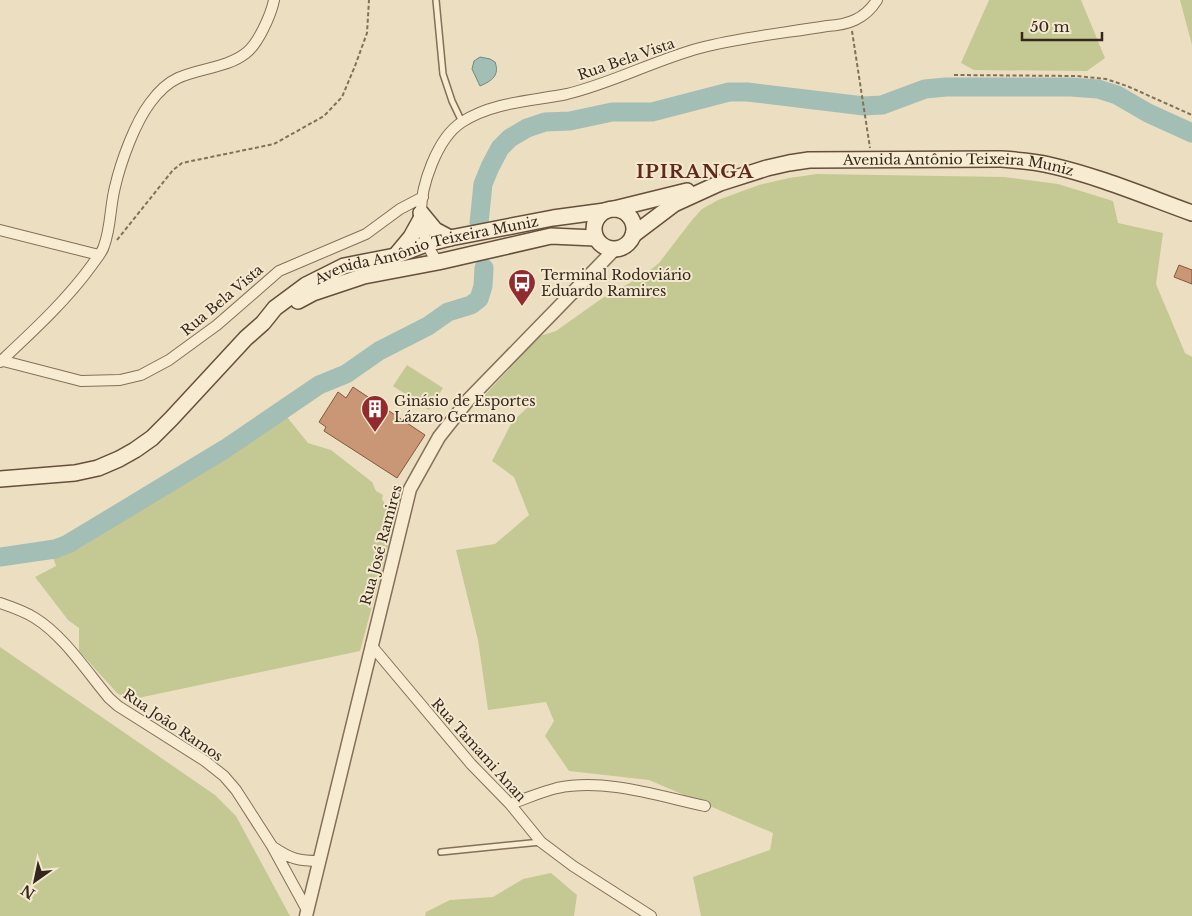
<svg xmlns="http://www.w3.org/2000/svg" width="1192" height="916" viewBox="0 0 1192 916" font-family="'Libre Baskerville',serif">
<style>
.green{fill:#c4c994}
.water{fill:#a2beb5;stroke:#6a8b82}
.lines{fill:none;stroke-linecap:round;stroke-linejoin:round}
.river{stroke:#a2beb5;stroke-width:19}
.building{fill:#c99776;stroke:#82583f}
.service-casing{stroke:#846f58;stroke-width:8}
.minor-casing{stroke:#846f58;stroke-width:12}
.tertiary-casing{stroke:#846f58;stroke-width:15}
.secondary-casing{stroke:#66503c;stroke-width:18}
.path{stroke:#846f58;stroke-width:2;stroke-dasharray:4 2.5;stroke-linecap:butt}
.service{stroke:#f7ebd2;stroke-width:5}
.minor{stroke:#f7ebd2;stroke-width:10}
.tertiary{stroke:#f7ebd2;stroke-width:12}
.secondary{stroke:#f7ebd2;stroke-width:15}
.labels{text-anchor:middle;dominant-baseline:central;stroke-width:4;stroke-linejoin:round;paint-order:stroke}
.street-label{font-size:14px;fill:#34271c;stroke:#f4e8cf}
.poi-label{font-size:14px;fill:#34271c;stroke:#f4e8cf;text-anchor:start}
.district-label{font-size:19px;font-weight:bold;letter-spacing:1px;fill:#5f2a1d;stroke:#f4e8cf}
</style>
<rect width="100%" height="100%" fill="#ecdec0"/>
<path class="green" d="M989 0H1081L1105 58 1087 71 974 70 961 63Z
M1180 0H1192V45Z
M817 174 1004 177 1058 184 1113 201 1118 223 1163 233 1156 284 1185 353 1192 357V916H701L693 877 770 850 773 833 649 780 569 771 545 736 554 721 546 702 488 710 478 640 456 550 495 544 529 515 514 477 492 461 512 422 529 406 483 397 540 336 556 331 601 299 644 275 659 263 692 220 702 209 718 200 759 185 789 178Z
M407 365 443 388 429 410 393 386Z
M287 417 308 443 331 450 372 482 376 491 383 495 382 499 395 521 360 651 129 700 117 693 79 651V628L68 620 35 577 56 566 53 557 80 548Z
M0 647 215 795 236 816 290 916H0Z
M551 873 577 895 574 916H425L426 912 450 900 493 897 523 879Z"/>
<path class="water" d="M480 57 490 59 495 62C500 75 492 81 480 86L472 69 474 61Z"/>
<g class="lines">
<path class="river" d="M479 223 483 184 490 167 500 148 510 138 527 128 545 122 570 121 612 112H652L729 92H747L864 106 882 105 925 89 946 87H1071L1098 89 1117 95 1148 113 1192 133
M0 557 55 549 68 544 225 449 319 385 346 374 379 351 428 326 448 312 471 305 479 299 483 286 484 268"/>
</g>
<path class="building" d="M1179 265 1192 270V284L1174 277Z
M353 387 425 435 397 478 324 431 326 427 319 422 338 392 346 398Z"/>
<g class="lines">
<defs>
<path id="service" d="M436 0 443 74 452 101 462 122
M441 852 541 842"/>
<path id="minor" d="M0 230 99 255
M438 262C427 249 422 233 421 216 420 187 437 138 462 122 493 102 532 101 567 94 613 83 655 60 700 48 741 37 785 33 827 26 848 25 865 19 877 0
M0 360 81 381 120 380 141 375 169 360 217 325 279 271 366 234 400 209 423 197
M0 362C32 332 66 301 92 265 96 259 102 253 104 246 111 227 110 206 115 187 121 161 135 123 150 103 158 92 167 83 178 78 200 68 227 68 246 53 258 44 271 15 274 0
M0 603C12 607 24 611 35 618 64 636 87 672 109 698L118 706 205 761 224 776 236 790 272 846 307 910
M371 645 471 764 510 804 541 842 573 866 651 916
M510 804C525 799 541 792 557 788 606 778 658 796 705 806
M273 847C291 859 298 861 320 861"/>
<path id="tertiary" d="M306 916 410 489 439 437 469 399 614 250"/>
<g id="secondary">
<circle cx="614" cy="229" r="20"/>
<path d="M614 209 687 191"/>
<path d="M421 213 435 230 450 238"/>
<path id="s1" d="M633 235 674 204 720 183 767 168 789 163 809 160 1000 159C1016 160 1033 161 1049 165 1098 176 1145 196 1192 213"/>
<path d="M396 255 411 237 421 219"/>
<path d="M298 301 313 293 364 276 438 262 551 236 595 238"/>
<path id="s2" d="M0 479 75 473 98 468 119 459 135 450 152 438 171 419 246 338 263 323 275 308 306 285 344 266 395 256 426 244 450 238 553 218 605 211"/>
</g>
</defs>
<use href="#service" class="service-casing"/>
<use href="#minor" class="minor-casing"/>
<use href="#tertiary" class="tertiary-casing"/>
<use href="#secondary" class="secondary-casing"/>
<path class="path" d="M852 31 870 148
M954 75 1077 76 1106 79 1127 86 1192 115
M117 240 173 170 182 163 274 144 324 116 342 97 355 66 367 33 369 0"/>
<use href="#service" class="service"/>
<use href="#minor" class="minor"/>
<use href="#tertiary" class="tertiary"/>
<use href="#secondary" class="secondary"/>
</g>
<defs>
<symbol id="bus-pin" viewBox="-11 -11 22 30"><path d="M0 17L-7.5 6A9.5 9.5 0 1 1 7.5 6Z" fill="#912b2d" stroke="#f4e8cf"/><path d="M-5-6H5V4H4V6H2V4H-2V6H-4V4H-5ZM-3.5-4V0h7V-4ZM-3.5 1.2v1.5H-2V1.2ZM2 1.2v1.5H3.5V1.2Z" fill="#fff"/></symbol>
<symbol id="building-pin" viewBox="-11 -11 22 30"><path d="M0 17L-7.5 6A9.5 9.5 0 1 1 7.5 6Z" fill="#912b2d" stroke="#f4e8cf"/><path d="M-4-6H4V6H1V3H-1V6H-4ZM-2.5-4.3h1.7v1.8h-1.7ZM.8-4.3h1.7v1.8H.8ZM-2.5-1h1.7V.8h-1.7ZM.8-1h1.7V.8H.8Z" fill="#fff"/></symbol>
</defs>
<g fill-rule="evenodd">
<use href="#bus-pin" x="506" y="267" width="32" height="43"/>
<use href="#building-pin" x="359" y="393" width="32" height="43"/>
</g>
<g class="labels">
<g class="street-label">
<text transform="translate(626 59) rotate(-19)">Rua Bela Vista</text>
<text stroke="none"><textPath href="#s1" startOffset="344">Avenida Antônio Teixeira Muniz</textPath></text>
<text stroke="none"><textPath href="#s2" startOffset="505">Avenida Antônio Teixeira Muniz</textPath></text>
<text transform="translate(222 300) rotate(-40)">Rua Bela Vista</text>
<text transform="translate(381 545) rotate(-75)">Rua José Ramires</text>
<text transform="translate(173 725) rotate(34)">Rua João Ramos</text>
<text transform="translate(479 750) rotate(48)">Rua Tamami Anan</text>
</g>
<g class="poi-label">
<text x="541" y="275">Terminal Rodoviário<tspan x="541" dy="16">Eduardo Ramires</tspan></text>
<text x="394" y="401">Ginásio de Esportes<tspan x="394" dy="16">Lázaro Germano</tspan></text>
</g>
<g class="district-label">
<text x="695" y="171">IPIRANGA</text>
</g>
</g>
<g transform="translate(35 881) rotate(213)" stroke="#f4e8cf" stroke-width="4" paint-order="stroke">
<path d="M0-4L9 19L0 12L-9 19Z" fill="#34271c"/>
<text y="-8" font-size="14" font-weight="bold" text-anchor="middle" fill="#34271c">N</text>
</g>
<path d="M1022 32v8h80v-8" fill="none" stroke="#34271c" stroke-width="2.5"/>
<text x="1030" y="32" font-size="15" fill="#34271c" stroke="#f4e8cf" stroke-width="4" paint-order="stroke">50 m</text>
</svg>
